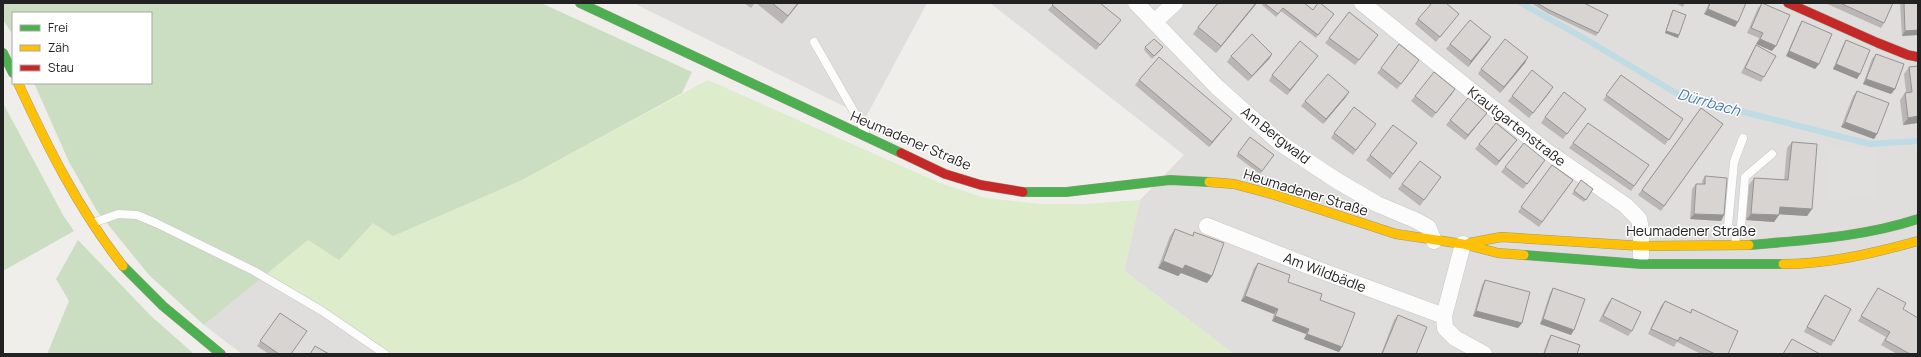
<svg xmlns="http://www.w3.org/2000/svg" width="1921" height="357" viewBox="0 0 1921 357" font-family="Manrope,sans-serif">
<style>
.residential{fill:#dfdedc}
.grass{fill:#ddeccb}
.forest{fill:#cbdec1}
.parking{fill:#e0dfde}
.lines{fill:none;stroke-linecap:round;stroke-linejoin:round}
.stream{stroke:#bfdbe3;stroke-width:6}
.lane-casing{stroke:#c9c8c7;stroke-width:9}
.street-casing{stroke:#c9c8c7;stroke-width:17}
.fast-casing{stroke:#999a82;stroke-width:10}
.slow-casing{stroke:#999a82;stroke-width:10}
.jam-casing{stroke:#999a82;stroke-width:10}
.lane{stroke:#fdfcfc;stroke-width:8}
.street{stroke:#fdfcfc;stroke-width:16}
.fast{stroke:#4caf50;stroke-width:9}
.slow{stroke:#ffc107;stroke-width:9}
.jam{stroke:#c62828;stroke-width:9}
.wall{fill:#b9b6b5}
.shaded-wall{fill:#969493}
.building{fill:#d7d4d2;stroke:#969493}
.labels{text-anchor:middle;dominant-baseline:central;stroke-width:3;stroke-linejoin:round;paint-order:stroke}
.street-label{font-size:14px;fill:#222;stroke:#fff}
.water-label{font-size:15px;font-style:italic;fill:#4a7aab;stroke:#fff}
</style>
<rect width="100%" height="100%" fill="#f0eeeb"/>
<path class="residential" d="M637 3H927L866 117 637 5Z
M990 3H1918V354H1234L1124 271 1140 200 1184 155Z
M262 277 385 354H242L204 325Z"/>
<path class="grass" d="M708 80 940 183 985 198 1040 204H1085L1140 200 1124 271 1234 354H385L262 277 308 240 339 259 373 223 522 180Z"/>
<path class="forest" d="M3 3H541L692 72 682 93 522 180 393 236 373 223 339 260 308 240 204 325 149 275 97 211 69 162 34 83H151V13H13V35L3 20Z
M3 103 63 215 74 231 3 271Z
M78 240 151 316 194 354H47L69 301 56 279Z"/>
<path class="parking" d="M1876 148 1877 197 1828 199 1826 150Z"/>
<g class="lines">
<path class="stream" d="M1521 3 1587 40 1681 96 1870 144 1918 141"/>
<defs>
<path id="lane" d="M814 42 865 131
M93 223 118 214 137 215 156 223 254 271 322 311 385 354
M1735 233 1741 226 1745 177 1772 154
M1736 245 1735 233 1728 226 1734 162 1743 138"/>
<path id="street" d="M1136 3 1217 87 1280 143 1336 180 1377 204 1415 220 1428 227 1434 241
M1362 3 1545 150 1625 205 1639 219 1641 230V256
M1154 22 1175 3
M1207 226 1311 267 1444 316
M1463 244 1444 316 1445 328 1455 338 1484 354"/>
<path id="fast" d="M580 3 901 153
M3 53 13 73
M1023 192H1066L1170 180 1209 182
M1749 245C1807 240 1863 237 1918 219
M1524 255 1641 264H1783
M123 266 163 306 221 354"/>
<path id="slow" d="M18 83C48 148 79 210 123 266
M1209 182 1234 184 1275 195 1396 234 1463 244 1498 253 1524 255
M1469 243 1501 237 1642 246 1749 245
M1783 264C1829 264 1874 253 1918 241"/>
<path id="jam" d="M1788 3 1878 43 1908 55 1918 57
M901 153 945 174 981 185 1023 192"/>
</defs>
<use href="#lane" class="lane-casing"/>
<use href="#street" class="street-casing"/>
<use href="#fast" class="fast-casing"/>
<use href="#slow" class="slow-casing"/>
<use href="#jam" class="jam-casing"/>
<use href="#lane" class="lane"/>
<use href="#street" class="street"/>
<use href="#fast" class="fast"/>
<use href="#slow" class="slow"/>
<use href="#jam" class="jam"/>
</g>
<path class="wall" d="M744 3H755L751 8Z
M756 3H799L782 24Z
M1054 3 1117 25 1096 50 1048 10Z
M1218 3H1257L1216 53 1193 34 1198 27Z
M1263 3H1304L1313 10 1334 14 1316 38 1281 11 1276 17 1262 5Z
M1531 3H1584L1598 33 1596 36 1547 13Z
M1675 3H1685L1683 7Z
M1709 3H1746L1735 27 1704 14Z
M1762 3 1772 51 1756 44 1759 38 1747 33 1758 8Z
M1825 3H1893L1884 23 1881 28Z
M1900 3H1918V35L1902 36Z
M1673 10 1678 38 1665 33 1671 13Z
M1418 19H1455L1436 42 1415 24Z
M1802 21 1819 64 1815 69 1786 56 1799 26Z
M1491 37 1468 67 1446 49 1450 44Z
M1329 38 1375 40 1355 65 1325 43Z
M1846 40 1860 74 1857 79 1833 69 1843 45Z
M1756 45 1764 77 1761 82 1741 73 1753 50Z
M1145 47 1161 50 1152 59 1144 50Z
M1272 54 1269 59 1248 81 1227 62 1231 56Z
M1876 54 1895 89 1891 94 1863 84 1872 59Z
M1314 61 1287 95 1269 81 1272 75Z
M1525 63 1500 93 1478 74 1481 69Z
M1416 65 1397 89 1377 73 1381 68Z
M1909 67 1918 123 1903 125 1900 100 1905 93 1906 92 1904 74Z
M1621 75 1683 119 1665 145 1603 100Z
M1139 80 1228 124 1209 147 1135 85Z
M1455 89 1432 118 1411 101 1415 96Z
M1857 91 1877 134 1874 139 1841 127 1853 96Z
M1349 92 1323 124 1301 106 1305 101Z
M1550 92 1529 118 1508 101 1512 96Z
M1701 108 1723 124 1661 211 1638 195Z
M1586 109 1563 139 1541 123 1545 117Z
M1487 113 1465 140 1446 125 1450 120Z
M1376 124 1353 155 1331 138 1334 133Z
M1250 137 1274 155 1260 174 1236 156Z
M1517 140 1496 166 1475 149 1479 144Z
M1792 142 1812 209 1807 216 1779 214 1774 222 1746 220 1749 185 1754 178 1784 180 1787 148Z
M1417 143 1390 179 1366 160 1370 155Z
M1573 143 1649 165 1631 191 1569 148Z
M1542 165 1523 189 1501 172 1505 167Z
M1552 165 1573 180 1539 227 1518 212Z
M1705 176 1724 215 1721 221 1690 219 1692 189 1696 184H1702V181Z
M1441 177 1420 206 1398 189 1402 184Z
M1581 180 1593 189 1584 202 1572 194Z
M1175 229 1192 236 1194 232 1212 276 1207 283 1181 273 1178 276 1158 268 1170 236Z
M1258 263 1288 282 1320 300 1342 347 1339 352 1304 339 1306 334 1272 321 1274 314 1241 301 1254 268Z
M1485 280 1522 323 1518 328 1473 316 1482 285Z
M1553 288 1571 335 1540 324 1550 293Z
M1878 288 1903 309 1918 354H1897L1881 345 1886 337 1858 321Z
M1825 295 1834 341 1831 346 1804 332 1821 300Z
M1612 298 1632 331 1628 336 1599 321 1608 303Z
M1665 301 1690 313 1692 309 1728 354H1701L1677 342 1674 347 1648 334 1661 306Z
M280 313 291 354H269L257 346Z
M1398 315 1416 354H1381L1394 320Z
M1551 335 1577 354H1543L1548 340Z"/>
<path class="shaded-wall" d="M798 3H799L782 24 788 16Z
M1256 3H1257L1216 53 1221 46Z
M1708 9 1738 22 1735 27 1704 14Z
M1918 30V35L1902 36 1905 31Z
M1666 31 1679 35 1678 38 1665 33Z
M1491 37 1488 42 1468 67 1471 61Z
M1760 39 1776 46 1772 51 1756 44Z
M1789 51 1819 64 1815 69 1786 56Z
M1272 54 1269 59 1248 81 1252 76Z
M1318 56 1314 61 1287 95 1290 90Z
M1528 57 1525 63 1500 93 1504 87Z
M1836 64 1860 74 1857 79 1833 69Z
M1866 79 1895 89 1891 94 1863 84Z
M1553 87 1550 92 1529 118 1533 113Z
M1455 89 1452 94 1432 118 1436 113Z
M1349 92 1346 97 1323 124 1326 119Z
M1487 113 1483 118 1465 140 1468 135Z
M1918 116V123L1903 125 1908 118Z
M1232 119 1228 124 1209 147 1212 142Z
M1845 122 1877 134 1874 139 1841 127Z
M1517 140 1513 145 1496 166 1499 161Z
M1780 207 1812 209 1807 216 1775 214Z
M1694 214 1724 215 1721 221 1690 219Z
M1751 214 1779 215 1774 222 1746 220Z
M1163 261 1185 265 1212 276 1207 283 1181 273 1178 276 1158 268Z
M1245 296 1278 309 1274 314 1241 301Z
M1476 311 1522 323 1518 328 1473 316Z
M1275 316 1309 329 1306 334 1272 321Z
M1543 319 1574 330 1571 335 1540 324Z
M1307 334 1342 347 1339 352 1304 339Z"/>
<path class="building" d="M772 3H798L788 16Z
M1054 3H1100L1121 20 1100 45 1052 5Z
M1218 3H1256L1221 46 1198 27Z
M1264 3H1304L1313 10 1318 3H1320L1334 14 1318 35 1283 8 1278 14Z
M1432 3H1446L1459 14 1440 37 1418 19Z
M1537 3H1584L1608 15 1598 33 1549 10Z
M1710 3H1746L1738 22 1708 9Z
M1762 3 1790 15 1776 46 1760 39 1763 33 1751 28Z
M1840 3H1893L1884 23Z
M1904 3H1918V30L1905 31Z
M1673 10 1686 15 1679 35 1666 31Z
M1349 12 1378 35 1359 60 1329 38Z
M1470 20 1491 37 1471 61 1450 44Z
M1802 21 1832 34 1819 64 1789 51Z
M1252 34 1272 54 1252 76 1231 56Z
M1154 39 1163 47 1154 56 1145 47Z
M1505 39 1528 57 1504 87 1481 69Z
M1846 40 1870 50 1860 74 1836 64Z
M1300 41 1318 56 1290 90 1272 75Z
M1399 44 1419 60 1401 84 1381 68Z
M1756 45 1776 56 1764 77 1745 68Z
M1876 54 1904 64 1895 89 1866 79Z
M1159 57 1232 119 1212 142 1139 80Z
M1918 66V116L1908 118 1905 93 1912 92 1909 67Z
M1532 70 1553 87 1533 113 1512 96Z
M1434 72 1455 89 1436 113 1415 96Z
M1328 74 1349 92 1326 119 1305 101Z
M1621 75 1683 119 1669 140 1606 95Z
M1857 91 1889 103 1877 134 1845 122Z
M1564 92 1586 109 1567 134 1545 117Z
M1468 98 1487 113 1468 135 1450 120Z
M1354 107 1376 124 1356 150 1334 133Z
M1701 108 1723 124 1664 206 1642 190Z
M1496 123 1517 140 1499 161 1479 144Z
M1588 123 1649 165 1634 186 1573 143Z
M1393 125 1417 143 1393 174 1370 155Z
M1250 137 1274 155 1262 171 1238 153Z
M1792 142 1817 144 1812 209 1780 207 1779 215 1751 214 1754 178 1788 180Z
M1524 143 1545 160 1527 184 1505 167Z
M1420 161 1441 177 1424 200 1402 184Z
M1552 165 1573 180 1542 222 1521 207Z
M1705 176 1727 178 1724 215 1694 214 1696 184H1705Z
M1581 180 1593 189 1586 200 1574 191Z
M1175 229 1193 236 1194 232 1224 243 1212 276 1185 265 1183 269 1163 261Z
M1258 263 1290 275 1288 282 1322 294 1320 300 1355 313 1342 347 1307 334 1309 329 1275 316 1278 309 1245 296Z
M1485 280 1530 292 1522 323 1476 311Z
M1553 288 1585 299 1574 330 1543 319Z
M1878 288 1906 303 1903 309 1918 318V354H1910L1885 340 1890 332 1861 316Z
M1825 295 1851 309 1834 341 1807 327Z
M1612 298 1641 312 1632 331 1603 316Z
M1665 301 1691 313 1692 309 1738 331 1728 354H1715L1680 337 1678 341 1651 329Z
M280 313 307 331 291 354H279L260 341Z
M1398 315 1427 327 1416 354H1382Z
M1551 335 1580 345 1577 354H1544Z
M1792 339 1820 354H1783Z
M315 346 329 354H310Z"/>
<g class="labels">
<g class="street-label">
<text transform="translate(1517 126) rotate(38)">Krautgartenstraße</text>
<text transform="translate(1276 135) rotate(38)">Am Bergwald</text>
<text transform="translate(911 140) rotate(23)">Heumadener Straße</text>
<text transform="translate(1306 192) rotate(17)">Heumadener Straße</text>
<text x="1691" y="230">Heumadener Straße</text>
<text transform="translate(1325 272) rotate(21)">Am Wildbädle</text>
</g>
<g class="water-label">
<text transform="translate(1709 102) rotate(16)">Dürrbach</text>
</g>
</g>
<rect width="1921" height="357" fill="none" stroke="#222222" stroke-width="8"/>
<rect x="12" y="12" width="140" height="72" fill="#ffffff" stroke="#a7a7a7"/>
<rect x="20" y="25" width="20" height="6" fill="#4caf50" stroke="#a7a7a7"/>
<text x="48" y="32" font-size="12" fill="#222222">Frei</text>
<rect x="20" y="45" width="20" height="6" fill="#ffc107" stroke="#a7a7a7"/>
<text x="48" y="52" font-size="12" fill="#222222">Zäh</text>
<rect x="20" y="65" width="20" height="6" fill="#c62828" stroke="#a7a7a7"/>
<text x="48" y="72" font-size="12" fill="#222222">Stau</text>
</svg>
